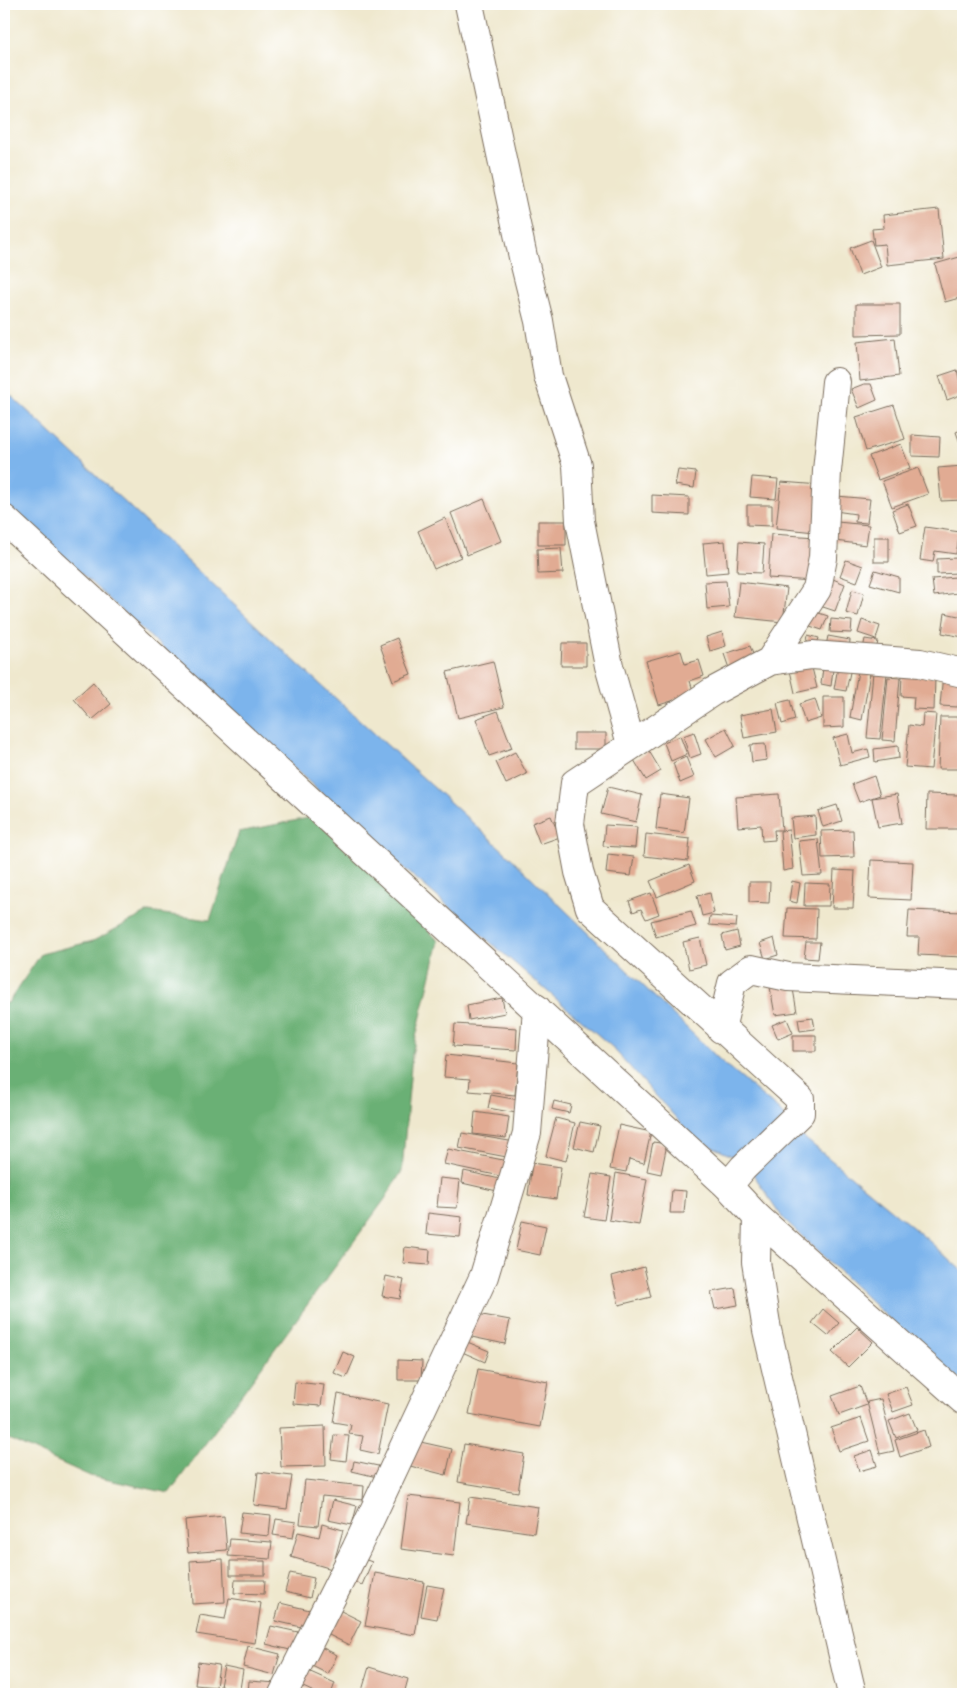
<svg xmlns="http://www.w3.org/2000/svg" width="967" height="1698" viewBox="0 0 967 1698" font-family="'Sorts Mill Goudy',serif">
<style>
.forest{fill:#6ab075;stroke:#526d4a}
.water{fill:#7cb4ec;stroke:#5c6f85}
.building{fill:#e1ab93}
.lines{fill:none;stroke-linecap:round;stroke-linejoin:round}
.street-casing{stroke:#7a6c5c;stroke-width:30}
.secondary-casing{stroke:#7a6c5c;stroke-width:30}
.street{stroke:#fff;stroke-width:28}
.secondary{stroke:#fff;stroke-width:28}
</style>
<rect width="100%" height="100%" fill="#fff"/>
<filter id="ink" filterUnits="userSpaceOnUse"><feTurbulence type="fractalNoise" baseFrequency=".02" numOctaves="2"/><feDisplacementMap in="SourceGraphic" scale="10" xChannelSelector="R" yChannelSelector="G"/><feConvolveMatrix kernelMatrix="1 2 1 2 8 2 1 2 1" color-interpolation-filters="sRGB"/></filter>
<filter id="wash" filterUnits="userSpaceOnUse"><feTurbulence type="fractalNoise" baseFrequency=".0096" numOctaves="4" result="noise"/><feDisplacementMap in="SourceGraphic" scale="20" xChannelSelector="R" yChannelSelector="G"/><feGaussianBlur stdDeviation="1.12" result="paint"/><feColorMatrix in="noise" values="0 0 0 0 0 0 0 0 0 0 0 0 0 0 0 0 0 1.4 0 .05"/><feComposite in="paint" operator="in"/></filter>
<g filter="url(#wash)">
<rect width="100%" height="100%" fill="#efe8ce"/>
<path class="forest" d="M313 817 439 941 412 1054 402 1171 385 1199 169 1493 90 1476 4 1437V1003H8L41 954 93 941 148 912 210 920 239 832Z"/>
<path class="water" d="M4 389 277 645 507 854 721 1061 779 1110 802 1136 928 1240 963 1272V1385L905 1334 782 1217 745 1162 695 1139 611 1046 391 857 4 503Z"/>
<g id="blocks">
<path class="building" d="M939 209 944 259 887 265 885 244 874 245 872 229 884 228 883 215Z
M871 240 881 267 860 275 850 248Z
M963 256V297L945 302 935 264Z
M856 304H900V334L856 335Z
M895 338 899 376 860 381 857 342Z
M957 370 963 394 947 400 939 376Z
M864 384H871L877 400 859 408 851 389Z
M894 405 905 439 866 451 856 417Z
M963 429V451L956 432Z
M912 435 940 437 939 457 912 456Z
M901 444 910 468 878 480 869 456Z
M963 466V500L941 501 938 468Z
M918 468 928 494 892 507 882 481Z
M678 470 696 472 694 488 675 485Z
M752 477 778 479 776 499 750 497Z
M781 482 820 485 815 532 776 528Z
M652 495 689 497V515L652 513Z
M837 496 870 499 867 523 855 522 856 514 835 511Z
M484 499 501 541 467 555 451 513Z
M908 504 917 526 900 532 892 510Z
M747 505H772V526L747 525Z
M445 518 461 557 434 569 418 531Z
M538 521H566V545H538Z
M837 522 869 525 866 545 835 541Z
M925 527 960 532 956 554 935 551 933 562 920 560Z
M771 534 816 537 813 581 768 578Z
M874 537H889V562H874Z
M725 541 728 572 706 574 703 543Z
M739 542 764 544 762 573 737 572Z
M962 546 963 547V574H960Z
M561 548 563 573 538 574 537 549Z
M957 558 958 573 937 574V559Z
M846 560 863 566 857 582 840 576Z
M875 570 899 577V592L870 584Z
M828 577 845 584 835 611 817 605Z
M956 577 958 593 934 596 932 579Z
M726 581 729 607 707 609 705 582Z
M739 582 787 588 783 622 735 617Z
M852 590 864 593 858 616 846 613Z
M806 609 828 616 822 630 801 623Z
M945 613 963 617V637L942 633Z
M831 619 852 621 851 633 830 632Z
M862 620 880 626 876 639 858 633Z
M722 632 726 646 710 651 706 637Z
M808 635 819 638 817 644 807 641Z
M828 636 850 640 849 650 826 646Z
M397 638 411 674 393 681 380 645Z
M865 639 878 641 876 651 863 649Z
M562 643H586V666H561Z
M750 646 757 665 731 674 724 654Z
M681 651 685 664 699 660 704 676 690 681 694 694 659 705 646 661Z
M810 660 817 688 795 693 789 666Z
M824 660 834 661 831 686 821 684Z
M493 661 504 707 458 718 447 672Z
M839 661 852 663 846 691 834 689Z
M858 671 870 673 862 720 850 717Z
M873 672 887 674 880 739 867 738Z
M943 674 961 676 958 707 940 706Z
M902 675 935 677 934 710 913 709 914 697 901 696Z
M888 677 900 678 895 741 882 740Z
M93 682 111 704 92 720 74 699Z
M823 697H844V727L823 728Z
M815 699 821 718 805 723 799 704Z
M790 700 795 720 782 724 777 703Z
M773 709 777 732 744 738 740 715Z
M498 711 512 748 489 756 476 719Z
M923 713 936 714 931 769 905 767 909 725 922 727Z
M940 717H963V769H938Z
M726 728 735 746 716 757 706 739Z
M694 732 701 754 690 758 683 736Z
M574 733H606V749H574Z
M848 734 852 753 868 749 870 757 840 765 833 738Z
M680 736 687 754 671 761 664 743Z
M765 744 767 760 752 762 750 745Z
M898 746 899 758 875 762 874 749Z
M649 751 661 771 646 780 634 760Z
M515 752 527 774 506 784 496 762Z
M686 757 694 777 680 783 673 763Z
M874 776 880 795 859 802 852 784Z
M608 787 642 795 636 822 601 814Z
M660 794 689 798 684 833 656 829Z
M779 794 782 830H774L775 840 762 841 761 825 738 827 736 797Z
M897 794 902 823 878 827 872 798Z
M927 794 959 795V829H926Z
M837 805 842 821 823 827 818 811Z
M551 816 560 837 540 844 532 823Z
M815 816 816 835 793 838 791 818Z
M605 825 637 827 635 848 603 846Z
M789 830 793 869 783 871 780 831Z
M853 830 854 857 822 858 821 831Z
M646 834 690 839 688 861 644 856Z
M818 839 822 875 803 876 799 841Z
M608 854 634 857 631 876 606 873Z
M871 860 913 862 911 900 869 898Z
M689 865 695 881 657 897 650 881Z
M834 870 855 871 853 908H832Z
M792 881 800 883 797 903 789 901Z
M749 882H770L769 903 749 902Z
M805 883 830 884 829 906H804Z
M651 893 659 914 646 919 641 909 633 912 629 901Z
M710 893 714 913 702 916 697 896Z
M787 908 817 909 816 939 785 938Z
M909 910 963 912V957L918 955 919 937H907Z
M691 911 696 926 656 937 651 921Z
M710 916 737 918 736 927 709 925Z
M737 931 740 946 725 950 722 935Z
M700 938 706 965 689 969 683 942Z
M774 938 778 955 765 959 760 943Z
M806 942H820L818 959 804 958Z
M792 983 797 1012 775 1015 770 987Z
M502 998 505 1013 469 1020 467 1005Z
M813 1017 815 1029 800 1031 798 1019Z
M787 1019 793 1033 778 1039 772 1025Z
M455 1024 517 1028 516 1050 453 1046Z
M793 1035H816V1051H793Z
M446 1055 518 1063 515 1095 469 1091 470 1079 444 1077Z
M491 1095 519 1100 516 1113 488 1108Z
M554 1101 571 1105 569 1113 552 1109Z
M475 1112 509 1117 506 1138 473 1134Z
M556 1118 575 1123 566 1161 546 1156Z
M580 1122 600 1126 594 1152 574 1147Z
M619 1125 651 1132 644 1163 629 1159 626 1172 610 1169Z
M462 1133 515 1142 512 1158 459 1148Z
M653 1142 667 1144 661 1174 647 1171Z
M448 1149 508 1161 505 1177 444 1164Z
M532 1163 561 1167 556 1199 528 1195Z
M464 1171 500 1179 497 1191 462 1183Z
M616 1173 647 1179 639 1225 609 1220Z
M592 1174 611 1177 604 1220 584 1217Z
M440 1178 460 1180 457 1208 437 1207Z
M672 1190 686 1191 684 1213H670Z
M428 1213 462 1217 460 1237 426 1234Z
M522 1221 546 1226 540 1255 516 1250Z
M405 1247 430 1250 429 1265 403 1263Z
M644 1267 651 1297 619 1305 612 1276Z
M386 1276 404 1280 400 1299 382 1296Z
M735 1288 738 1305 715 1309 711 1292Z
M823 1309 839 1323 828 1336 812 1323Z
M472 1313 510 1320 505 1344 467 1336Z
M857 1327 873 1342 848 1367 832 1352Z
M465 1341 489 1351 485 1362 460 1351Z
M343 1352 355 1357 346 1378 334 1373Z
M398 1360 422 1361 421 1380H398Z
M478 1369 548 1382 540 1427 469 1414Z
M295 1382 324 1385 321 1406 293 1404Z
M860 1386 867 1405 839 1415 832 1396Z
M906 1387 913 1405 893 1412 886 1394Z
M338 1394 388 1404 378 1454 360 1450 363 1436 349 1434 351 1425 333 1422Z
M881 1399 894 1451 880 1454 867 1402Z
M910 1413 917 1430 896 1438 889 1421Z
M861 1418 869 1441 839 1451 831 1428Z
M325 1426 326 1466 281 1467 279 1428Z
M924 1430 929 1447 900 1457 895 1440Z
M334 1435 349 1436 346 1461 331 1459Z
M416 1441 452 1449 446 1475 410 1466Z
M464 1444 524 1454 518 1492 458 1482Z
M872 1450 877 1466 859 1471 854 1456Z
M354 1461 383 1467 381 1478 352 1471Z
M258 1472 292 1476 287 1509 254 1505Z
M305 1480 364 1486 363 1500 322 1496 318 1526 300 1524Z
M408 1496 460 1502 454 1556 401 1549Z
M470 1497 538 1507 534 1533 466 1523Z
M333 1500 357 1506 352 1525 328 1520Z
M242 1512 271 1515 269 1536 239 1533Z
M224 1516 227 1550 188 1553 185 1520Z
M276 1519 296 1522 293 1538 273 1535Z
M322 1524 343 1530 332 1569 291 1557 298 1532 319 1537Z
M230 1539 272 1542 270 1559 228 1556Z
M356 1556 372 1562 362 1585 347 1579Z
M223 1559 225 1602 192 1604 190 1561Z
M230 1561H265V1575H230Z
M290 1573 314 1578 310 1598 285 1592Z
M375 1573 424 1582 415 1635 365 1626Z
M235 1580H265L264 1594 234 1593Z
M427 1585 444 1588 437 1619 421 1616Z
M229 1598 261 1603 255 1643 196 1634 200 1615 225 1619Z
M280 1603 314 1611 310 1629 275 1621Z
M339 1610 361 1621 349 1645 327 1634Z
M271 1626 298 1632 294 1651 266 1644Z
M248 1646 280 1654 274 1675 243 1667Z
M321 1647 337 1655 328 1674 312 1666Z
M198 1662 219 1665 216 1687 195 1685Z
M224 1666 243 1670 240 1689 220 1686Z
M369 1667 408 1679 404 1694H361Z
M306 1670 335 1683 331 1694H318L299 1685Z
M249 1681 277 1683 276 1694H248Z"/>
</g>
</g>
<g filter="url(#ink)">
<use href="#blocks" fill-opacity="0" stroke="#7a6c5c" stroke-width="1"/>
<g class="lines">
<defs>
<path id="street" d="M469 4 523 257 539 321 548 376 577 465 580 521 609 666 631 744
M770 661 817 589 823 558 827 471 836 382
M721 1029 732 983 751 969 788 977 963 985
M728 1186 743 1168 800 1113V1099L590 908 579 872 570 824 575 783 712 692 770 661 812 655 920 663 963 673
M757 1217 756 1262 767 1330 852 1694
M283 1694 356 1549 484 1276 527 1133 537 1009"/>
<path id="secondary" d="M4 519 728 1186 757 1217 963 1400"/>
</defs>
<use href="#street" class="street-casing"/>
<use href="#secondary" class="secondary-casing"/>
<use href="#street" class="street"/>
<use href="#secondary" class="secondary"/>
</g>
</g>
<rect width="967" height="1698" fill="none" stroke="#fff" stroke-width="20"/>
</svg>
